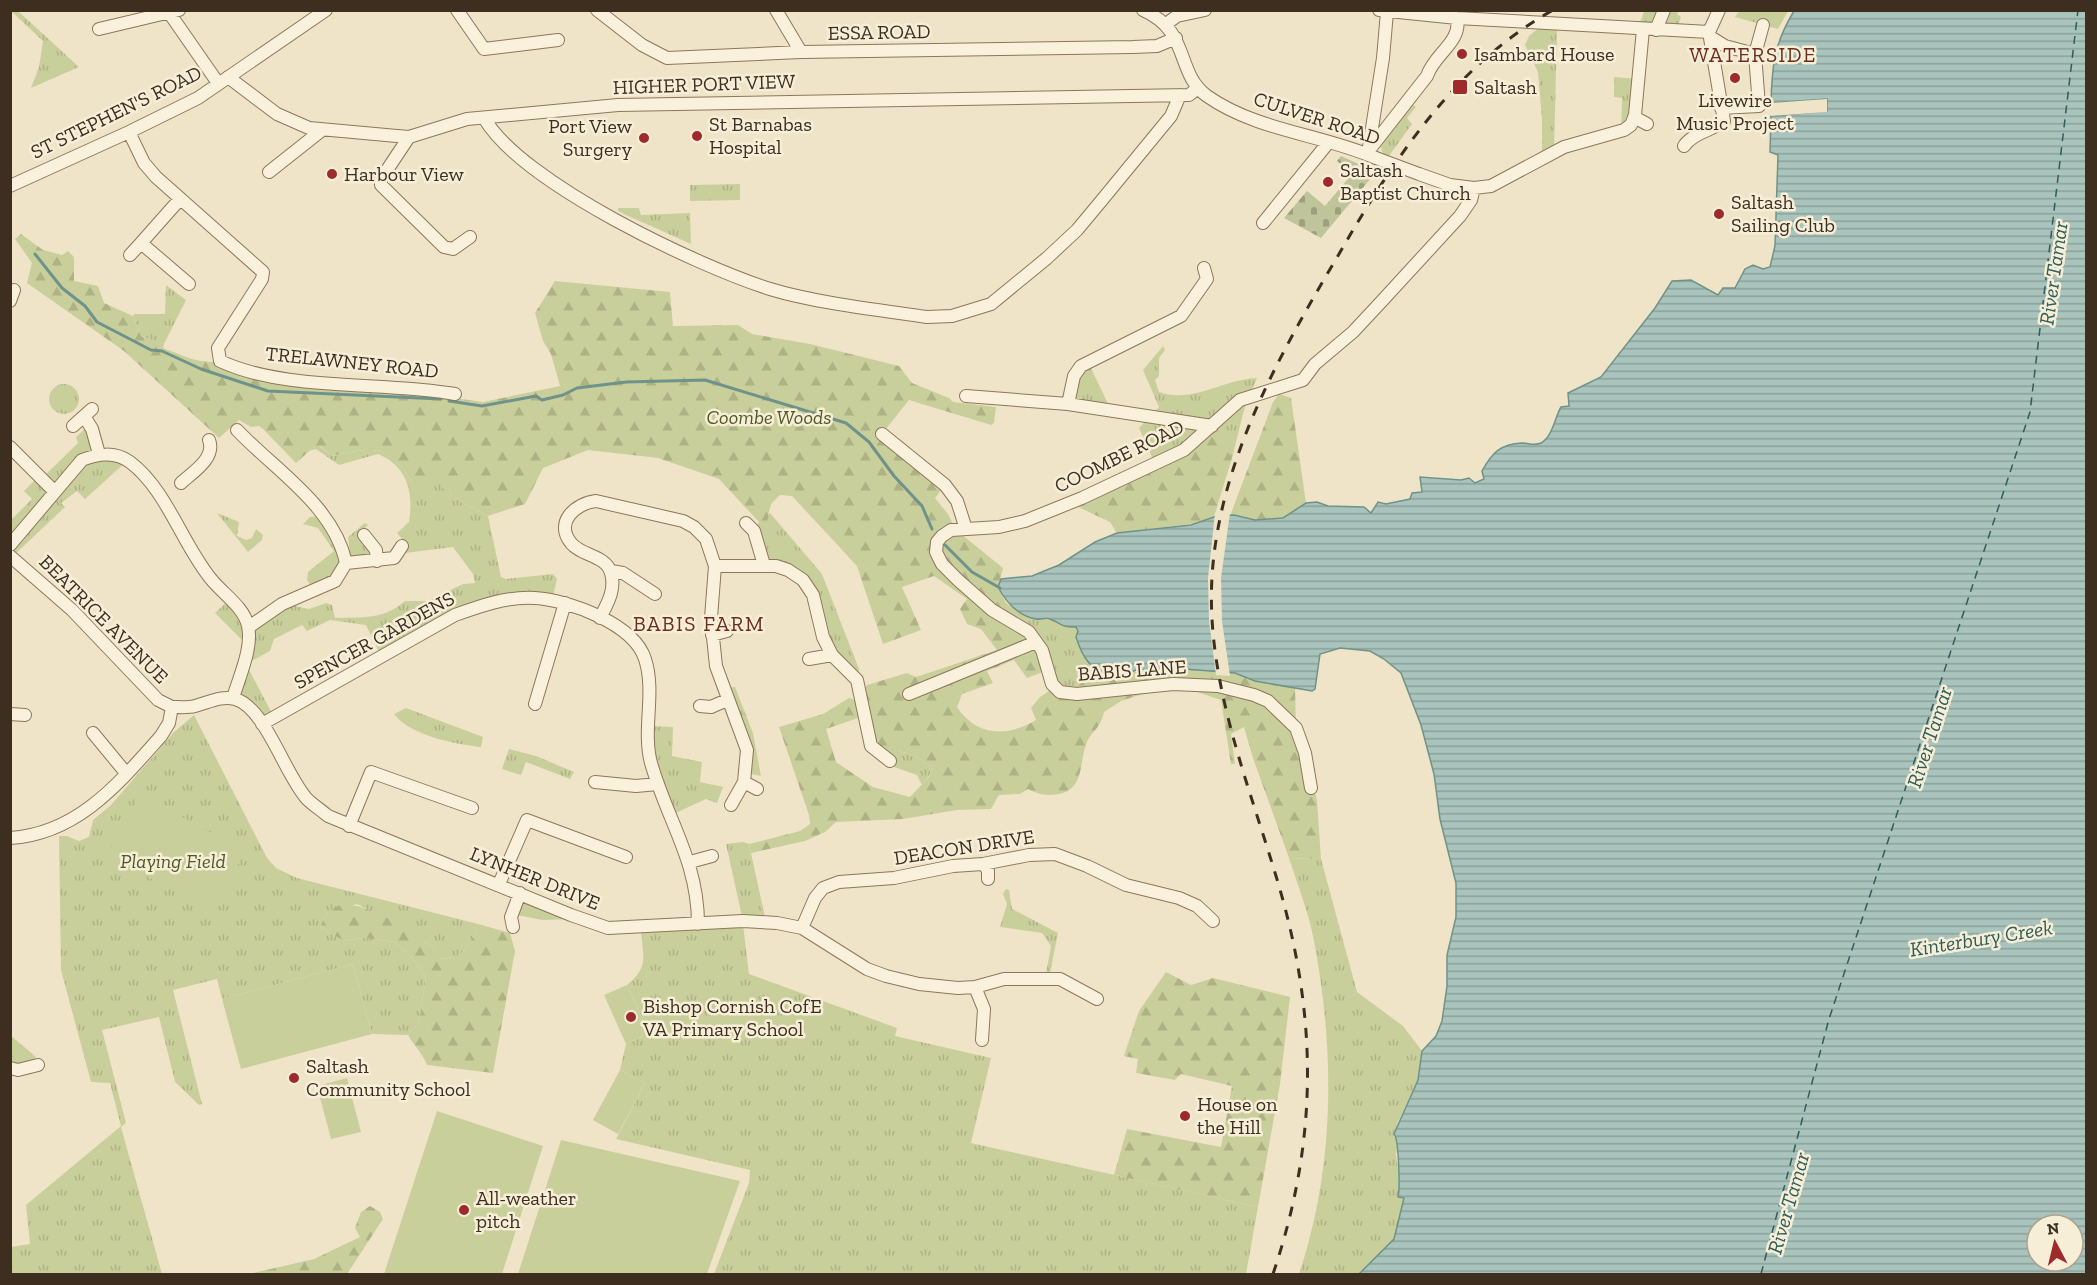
<svg xmlns="http://www.w3.org/2000/svg" width="2097" height="1285" viewBox="0 0 2097 1285" font-family="'Zilla Slab',serif">
<style>
.grass{fill:url(#grass-tufts)}
.forest{fill:url(#forest-firs)}
.cemetery{fill:url(#cemetery-stones)}
.pitch{fill:#c9cf9b}
.water{fill:url(#water-rules);stroke:#6f938a;stroke-width:1.5;fill-rule:evenodd}
.pier{fill:#f0e4c8}
.lines{fill:none;stroke-linecap:round;stroke-linejoin:round}
.stream{stroke:#6f938a;stroke-width:3}
.ferry{stroke:#2f5d5a;stroke-width:1.5;stroke-dasharray:8 6;stroke-linecap:butt}
.minor-casing{stroke:#8d765c;stroke-width:14}
.minor{stroke:#faf1dc;stroke-width:12}
.rail{stroke:#3d2e20;stroke-width:3;stroke-dasharray:10 10;stroke-linecap:butt}
.minor-bridge-casing{stroke:#8d765c;stroke-width:14;stroke-linecap:butt}
.minor-bridge{stroke:#faf1dc;stroke-width:12}
.poi-dot{fill:#9e2a2b;stroke:#f7eed8;stroke-width:2}
.labels{text-anchor:middle;dominant-baseline:central;stroke-width:5;stroke-linejoin:round;paint-order:stroke}
.street-label{font-size:20px;fill:#3d2e20;stroke:#f7eed8}
.poi-label{font-size:20px;fill:#3d2e20;stroke:#f7eed8;text-anchor:start}
.park-label{font-size:20px;font-style:italic;fill:#4d5a26;stroke:#f7eed8}
.neighbourhood-label{font-size:21px;letter-spacing:1.5px;fill:#6b2e1e;stroke:#f7eed8}
.water-label{font-size:21px;font-style:italic;fill:#2f5d5a;stroke:#f7eed8}
</style>
<defs>
<pattern id="grass-tufts" width="24" height="20" patternUnits="userSpaceOnUse" patternTransform="scale(1.5)"><rect width="24" height="20" fill="#c9cf9b"/><path d="M3 7l-1-3M5 7V3M7 7l1-3M15 17l-1-3M17 17v-4M19 17l1-3" fill="none" stroke="#aeb285"/></pattern>
<pattern id="forest-firs" width="22" height="20" patternUnits="userSpaceOnUse" patternTransform="scale(1.5)"><rect width="22" height="20" fill="#c9cf9b"/><path d="M5 1l3.5 6h-7zM16 11l3.5 6h-7z" fill="#aeb285"/></pattern>
<pattern id="cemetery-stones" width="16" height="16" patternUnits="userSpaceOnUse" patternTransform="scale(1.5)"><rect width="16" height="16" fill="#bfc49a"/><path d="M2 7V4a2 2 0 0 1 4 0v3zM10 15v-3a2 2 0 0 1 4 0v3z" fill="#9ca07d"/></pattern>
<pattern id="water-rules" width="6" height="5" patternUnits="userSpaceOnUse" patternTransform="scale(1.5)"><rect width="6" height="5" fill="#a9c4bc"/><path d="M0 2.5h6" fill="none" stroke="#8ba098"/></pattern>
</defs>
<rect width="100%" height="100%" fill="#f0e4c8"/>
<path class="grass" d="M11 11H18L79 67 31 88 39 67 43 41Z
M1644 11H1679L1677 14 1681 17 1676 31 1638 29Z
M1739 11H1788L1778 29 1735 17Z
M1540 27 1557 28 1554 152 1542 159V119L1538 72 1525 45 1529 36Z
M1614 77 1638 79 1635 115 1621 131 1622 98 1614 97Z
M1410 102 1416 107 1407 118 1412 124 1389 156 1383 154 1379 141Z
M740 184V200L690 201V185Z
M618 208H639L641 215 690 213 691 244 626 215 618 211Z
M166 285 186 300 164 344 141 336 133 316 134 314H165Z
M1163 346 1165 350 1159 358V376L1155 380 1159 392C1192 404 1224 379 1257 378L1244 410 1232 458 1212 427 1155 464 1139 428 1159 407 1143 370Z
M1088 362 1111 410 1068 404 1074 376Z
M49 399a15 15 0 1 1 30 0a15 15 0 1 1-30 0Z
M89 425 99 454 127 461 85 499 77 491 61 503 65 507 12 557 11 520 32 499 24 491 39 476 42 478 78 443 76 437Z
M315 446H319L332 456C375 446 390 444 413 484L438 482 449 488 452 497 488 516 501 577 506 579 553 574 557 579 552 601 481 606 381 656 366 625 330 620 307 631 302 625 274 639 270 651 246 664 274 717 262 724 233 698 247 645 215 613 230 599 249 627 291 600 295 606 309 609 326 603 332 605 335 618C363 617 383 620 405 601H427L463 584 475 583 473 574 453 547 405 553 408 546 397 533 409 522C414 492 407 466 378 454L339 465 316 449 308 451Z
M217 513 239 522 237 536 246 540 252 538 256 529 263 535 262 540 248 552Z
M770 513 822 574 859 669 857 680 832 655 803 580 764 565 754 531 759 522 765 525 766 516Z
M324 516 341 543 340 575 313 589 307 580 308 572 334 551 318 528 303 524 310 517Z
M365 523 368 525 357 535 373 555 353 557 350 554 348 537Z
M1018 611C1029 618 1036 616 1048 618 1060 620 1057 627 1076 626L1089 665 1097 670 1079 685 1060 692 1013 623Z
M735 687 753 733 761 776 746 773 747 750 722 688Z
M406 708 483 737 481 747C455 744 411 736 394 714Z
M194 715 267 858 276 868 297 878 478 924C469 949 465 958 436 959L433 947 380 915 357 904 328 911 320 927 344 941 363 938 395 942 410 955 426 977 419 1022 408 1035 372 1034 353 964 222 999 217 979 173 990 202 1104 199 1105 175 1082 159 1017 102 1030 126 1123 121 1127 162 1274H11V1247L30 1244 26 1205 121 1126 110 1083 91 1082 61 970 59 836H67L79 841 89 837 93 820 111 805 174 732Z
M648 726 673 727 672 756 702 762 700 782 723 787 717 803 706 799 669 816Z
M509 749 536 756 574 772 570 779 526 762 521 775 502 769Z
M900 751 921 759 932 767 929 776 922 785 917 775 891 766 890 761Z
M743 842 749 844 766 922 743 921 726 844Z
M1289 858 1321 859 1357 992 1403 1026 1422 1051 1418 1080 1397 1124 1399 1145 1396 1154 1401 1189 1399 1197H1404L1394 1239 1359 1274H1299C1335 1167 1335 1052 1314 941 1309 914 1298 886 1289 858Z
M1006 889 1009 890 1012 909 1058 933 1050 973 1045 979 1051 946 1042 933 1000 927 1007 904 1003 894Z
M521 896 571 919 542 920 512 914Z
M743 924 749 974 897 1028 895 1036 991 1058 971 1143 1258 1207 1246 1274H714L749 1183 750 1170 616 1139 645 1083 620 1070 626 1044 649 1033 627 985C649 967 643 957 641 931Z
M10 1035 35 1056 38 1065 11 1068Z"/>
<path class="forest" d="M21 234 43 250 62 255 68 251 74 257V281L98 286 104 303 133 316 141 336 164 344 163 348C175 352 188 359 201 361 213 362 220 362 231 367L483 402 560 386 551 354 543 341 535 313 555 281 670 292 673 326 738 325 752 334 810 344 899 366 912 383 949 398 953 402 996 407 994 423 991 425 909 400 882 434 945 485 935 498 948 514 956 530 1003 568 998 587 1006 603 1018 611 1014 623 1029 632 1048 670 1027 678 1014 660 987 671 993 683 962 694 957 707C977 737 1007 737 1036 720L1031 708 1040 697 1055 687 1060 692 1079 685 1097 670 1105 675 1173 668 1235 673 1255 681 1295 687 1296 728 1317 800 1321 859 1289 858 1253 758 1244 727 1231 734 1235 764H1231L1221 700 1173 684 1121 701 1104 712C1100 730 1090 732 1086 745 1079 764 1084 789 1059 794 1046 796 1040 795 1028 789L1020 794 999 795 991 809 957 810 903 819 836 822 825 832 805 841 751 853 749 844 800 831 810 824 809 815 779 727 823 714 849 698 855 700 858 718 826 729 836 762 873 787 910 797 929 777 932 767 921 759 900 751 890 761 871 746 861 694 867 685 907 673 916 677 997 650 981 629 967 624 960 609 967 599 934 576 902 587 921 630 883 644 857 566 792 496 780 495 771 504 765 526 759 522 719 479 658 458 588 450 543 468 525 504 488 516 452 497 449 488 443 489 438 482 428 485 413 484C390 444 374 446 332 456L320 446H315L296 463 263 429 259 426 251 427 239 420 219 438 124 351 27 283 32 263 15 239Z
M1279 394 1291 398 1306 503 1283 518 1255 520 1230 516 1273 402Z
M1212 426 1232 458 1214 517 1206 522 1117 533 1110 522 1070 503 1142 471Z
M342 904C376 905 405 930 433 947L437 959C465 958 469 948 478 924L510 933 515 951 493 1073 427 1065C422 1052 414 1046 408 1035L419 1022 426 977 410 955 395 942 363 938 344 941 320 927 328 911Z
M1166 972 1191 985 1213 978 1290 997 1280 1084 1258 1207 1114 1175 1127 1129 1221 1147 1232 1086 1181 1074 1175 1080 1136 1073 1138 1059 1124 1056 1139 1011Z
M370 1206 380 1212 383 1219 347 1274H249L314 1259 360 1237 355 1228 361 1212Z"/>
<path class="cemetery" d="M1341 156 1376 172 1321 238 1284 218 1307 191 1325 206 1352 174 1337 161Z"/>
<path class="pitch" d="M141 794 245 852 211 912 107 854Z
M353 964 372 1034 241 1069 222 999Z
M627 985 649 1033 626 1044 604 995Z
M620 1070 645 1083 618 1134 593 1120Z
M347 1078 361 1132 331 1139 317 1086Z
M437 1111 543 1146 502 1274H384Z
M561 1140 740 1181 707 1274H518Z"/>
<path class="water" d="M1794 11H2086V1274H1359L1394 1239 1404 1198 1398 1197C1400 1190 1399 1138 1394 1134L1418 1080 1422 1051 1436 1036 1442 1021 1447 986V955L1456 917V883L1440 819 1434 774 1421 725 1401 673 1384 659 1370 651 1340 648 1320 654 1315 689 1312 691 1255 681 1235 673 1173 668 1136 670 1114 680C1091 668 1084 662 1076 637L1078 631 1076 627C1059 627 1063 624 1050 619 1046 617 1041 620 1036 619 1018 616 1006 602 998 587L1001 579 1032 576 1059 565 1095 542 1117 533 1191 525 1217 516 1234 515 1255 520 1283 518 1306 503 1317 502 1328 506 1364 507 1371 513 1378 502 1386 504 1410 499 1412 493 1422 492 1420 477 1461 480 1469 478 1475 483 1484 479 1482 471C1492 453 1500 444 1522 443 1528 443 1535 446 1541 443 1553 436 1555 417 1561 407L1569 406 1568 393 1601 377 1655 308 1672 281 1691 280 1718 295 1723 288H1735L1745 269 1753 265 1763 269 1770 267 1775 246 1778 155 1770 152 1771 116 1827 111V99L1771 103C1772 65 1774 44 1794 11ZM2037 1225H2073V1261H2037Z"/>
<path class="pier" d="M1827 99V112L1771 116V113L1824 109V102L1771 106V103Z
M1215 513H1230L1221 578 1222 621 1230 676 1216 675 1209 621 1208 578Z"/>
<g class="lines">
<path class="stream" d="M35 254 62 288 85 306 97 322 151 350 162 351 201 369 268 391 441 399
M449 401 482 406 536 396 542 400 563 395 577 388 626 382 705 380 846 423 869 442 894 476 922 506 932 529
M945 545 972 572 1000 588"/>
<path class="ferry" d="M1761 1274 1829 1019 2030 412 2078 10"/>
<defs>
<path id="minor" d="M457 10 484 49 558 40
M597 10 642 45 667 58 801 52 1133 47 1157 46 1176 38
M776 10 801 52
M1143 10C1191 31 1175 73 1207 96 1257 131 1321 134 1376 158
M1379 10 1457 18 1709 32
M170 14 218 83
M1166 24 1177 16 1205 10
M99 29 179 10
M1656 30 1664 10
M1709 32 1719 10
M1712 38 1725 46 1755 54
M228 77 277 114 309 128 397 136 409 137 467 119 618 105 1189 95 1198 88
M1721 108 1759 106 1755 54 1763 25
M1634 117 1647 124
M484 118C522 183 697 266 770 289 816 303 879 310 927 317L952 316 991 304 1047 258 1077 230 1102 200 1171 116 1180 95
M129 132 144 163 156 177 263 272 262 279 218 348 220 361C287 392 382 381 455 394
M409 137 381 179V185L444 247 453 249 470 237
M1684 146C1693 133 1711 131 1724 121L1709 32
M1369 147 1383 58 1387 12
M1366 154 1427 76C1434 54 1462 42 1457 18
M269 172 322 130
M1419 174 1450 185 1474 188 1491 186 1564 147 1624 130 1631 125 1635 115 1643 29
M10 186 129 132 198 98 326 10
M180 199 141 243 189 284
M1263 223 1328 143
M130 255 141 243
M10 301 14 290
M966 396 1068 404 1212 426
M1068 404 1074 376 1081 366 1181 316 1207 279 1204 268
M84 416 92 429 99 454
M73 426 92 409
M237 430C276 471 334 506 346 563
M882 434 945 485 957 501 966 529
M10 447 54 491
M181 483C193 472 216 458 209 440
M746 523 754 531 764 565
M364 535 376 550 377 561
M10 545 82 460C98 454 114 451 130 462 167 490 182 544 211 579 223 594 244 607 248 626 253 648 239 677 233 698
M10 556 72 610 158 700 172 707
M346 563 394 558 402 546
M715 566H776L788 570 803 580 813 595 823 637 832 655 857 680 871 746 890 761
M611 571 623 573 655 594
M600 618C607 604 616 590 611 573 606 555 581 556 571 543 554 522 576 503 596 501L683 521 694 527 706 539 715 566 711 618 716 666 747 750 744 782 731 805
M249 627 282 604 335 581 346 563
M712 635 727 631
M809 659 832 655
M909 694 1036 642
M535 704 565 603
M700 706 711 707 727 700
M172 707C179 707 188 708 195 706 207 703 222 695 235 699 265 707 285 775 307 799 313 805 321 810 328 816L571 915 608 928 743 921 777 923 802 928 867 969 886 976 919 984 958 988 975 987 1004 979H1060L1097 999
M10 714 25 715
M262 724 455 615C480 606 508 596 535 598 569 600 634 624 645 659 656 693 642 729 651 763 668 822 698 861 698 924
M93 733 126 773
M595 782 636 786 658 784
M744 782 757 789
M1311 788 1305 753 1296 728 1268 701 1254 695 1218 686 1173 684 1077 694 1060 692 1052 684 1042 650 1029 632 992 610 958 580 942 564 936 552 937 542 942 536 951 530 999 527 1025 521 1082 498 1184 450 1240 400 1303 380 1315 364 1353 332 1381 302 1460 216 1471 200 1474 188
M349 826 371 772 472 808
M10 838C78 834 120 782 161 736L169 723 172 707
M690 862 712 856
M983 864 988 870V879
M499 884 527 820 626 857
M513 927 511 917 520 893
M802 928 815 898 823 888 839 882 894 878 953 866 983 864 1029 855 1055 854 1087 866 1126 885 1179 898 1197 906 1213 921
M975 987 984 1009 982 1040
M10 1068 18 1070 38 1065"/>
</defs>
<use href="#minor" class="minor-casing"/>
<use href="#minor" class="minor"/>
<path class="rail" d="M1273 1274C1319 1138 1318 1014 1276 876 1247 779 1206 680 1212 577 1219 460 1281 352 1339 254 1394 159 1454 66 1553 10"/>
<defs>
<path id="minor-bridge" d="M1376 158 1419 174"/>
</defs>
<use href="#minor-bridge" class="minor-bridge-casing"/>
<use href="#minor-bridge" class="minor-bridge"/>
</g>
<g class="poi-dot">
<circle cx="1462" cy="54" r="6"/>
<circle cx="1735" cy="78" r="6"/>
<rect x="1452" y="79" width="16" height="16" rx="3"/>
<circle cx="697" cy="136" r="6"/>
<circle cx="644" cy="138" r="6"/>
<circle cx="332" cy="174" r="6"/>
<circle cx="1328" cy="182" r="6"/>
<circle cx="1719" cy="214" r="6"/>
<circle cx="631" cy="1017" r="6"/>
<circle cx="294" cy="1078" r="6"/>
<circle cx="1185" cy="1116" r="6"/>
<circle cx="464" cy="1210" r="6"/>
</g>
<g class="labels">
<g class="street-label">
<text transform="translate(879 32) rotate(-1)">ESSA ROAD</text>
<text transform="translate(704 84) rotate(-2)">HIGHER PORT VIEW</text>
<text transform="translate(116 112) rotate(-26)">ST STEPHEN'S ROAD</text>
<text transform="translate(1317 118) rotate(18)">CULVER ROAD</text>
<text transform="translate(352 362) rotate(6)">TRELAWNEY ROAD</text>
<text transform="translate(1119 456) rotate(-26)">COOMBE ROAD</text>
<text transform="translate(104 619) rotate(45)">BEATRICE AVENUE</text>
<text transform="translate(374 640) rotate(-29)">SPENCER GARDENS</text>
<text transform="translate(1132 670) rotate(-4)">BABIS LANE</text>
<text transform="translate(964 847) rotate(-9)">DEACON DRIVE</text>
<text transform="translate(535 878) rotate(22)">LYNHER DRIVE</text>
</g>
<g class="poi-label">
<text x="1474" y="54">Isambard House</text>
<text x="1474" y="87">Saltash</text>
<text x="1735" y="100" text-anchor="middle">Livewire<tspan x="1735" dy="23">Music Project</tspan></text>
<text x="709" y="124">St Barnabas<tspan x="709" dy="23">Hospital</tspan></text>
<text x="632" y="126" text-anchor="end">Port View<tspan x="632" dy="23">Surgery</tspan></text>
<text x="1340" y="170">Saltash<tspan x="1340" dy="23">Baptist Church</tspan></text>
<text x="344" y="174">Harbour View</text>
<text x="1731" y="202">Saltash<tspan x="1731" dy="23">Sailing Club</tspan></text>
<text x="643" y="1006">Bishop Cornish CofE<tspan x="643" dy="23">VA Primary School</tspan></text>
<text x="306" y="1066">Saltash<tspan x="306" dy="23">Community School</tspan></text>
<text x="1197" y="1104">House on<tspan x="1197" dy="23">the Hill</tspan></text>
<text x="476" y="1198">All-weather<tspan x="476" dy="23">pitch</tspan></text>
</g>
<g class="park-label">
<text x="769" y="417">Coombe Woods</text>
<text x="173" y="861">Playing Field</text>
</g>
<g class="neighbourhood-label">
<text x="1753" y="54">WATERSIDE</text>
<text x="699" y="623">BABIS FARM</text>
</g>
<g class="water-label">
<text transform="translate(2053 273) rotate(-82)">River Tamar</text>
<text transform="translate(1929 737) rotate(-72)">River Tamar</text>
<text transform="translate(1981 938) rotate(-9)">Kinterbury Creek</text>
<text transform="translate(1788 1203) rotate(-74)">River Tamar</text>
</g>
</g>
<rect width="2097" height="1285" fill="none" stroke="#3d2e20" stroke-width="24"/>
<g transform="translate(2055 1243) rotate(353)"><circle r="28" fill="#f7eed8" stroke="#ada18e" stroke-width="1.5"/>
<path d="M0-4.5L10 22L0 15L-10 22Z" fill="#9e2a2b"/>
<text y="-9" font-size="16" font-weight="bold" text-anchor="middle" fill="#3d2e20">N</text>
</g>
</svg>
